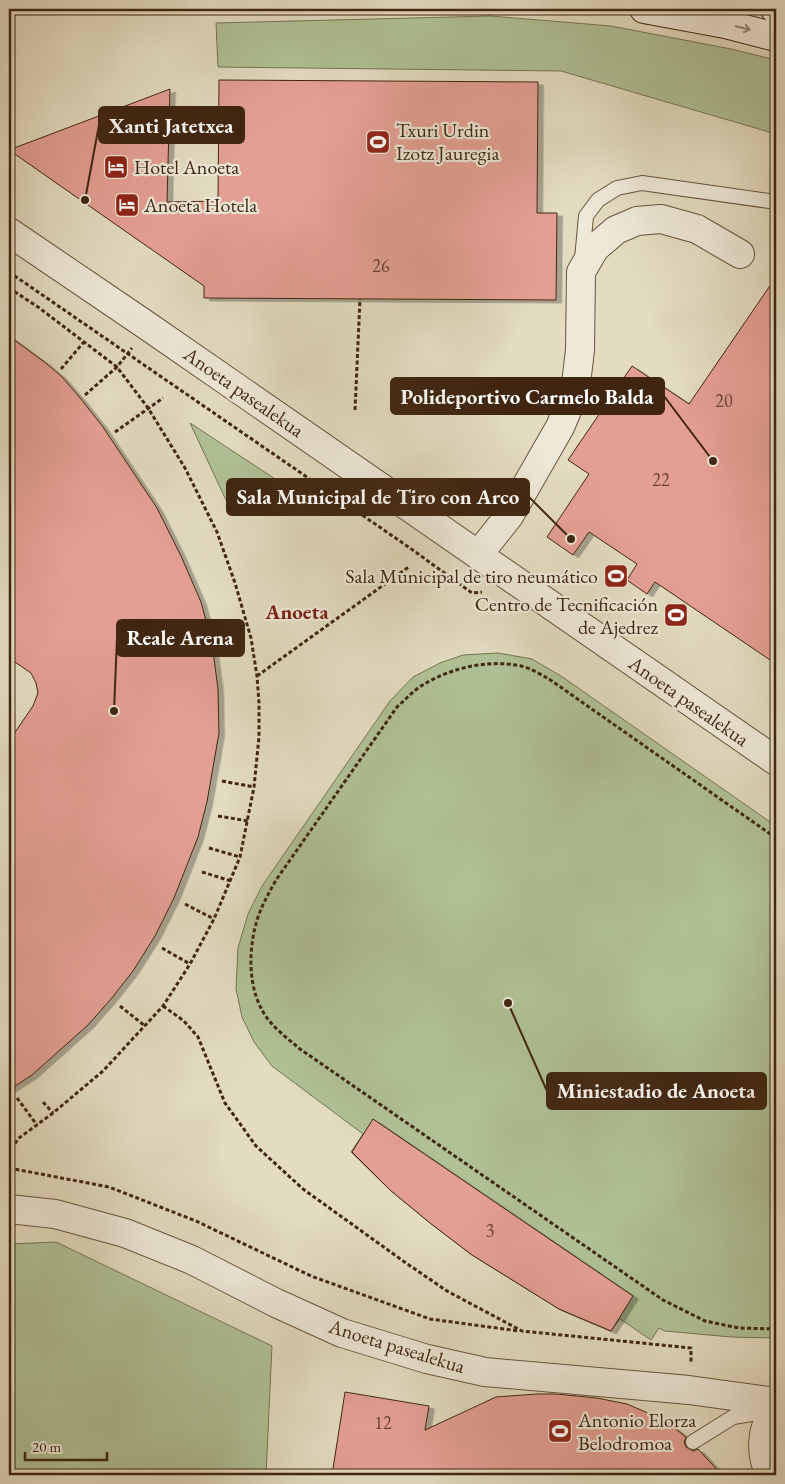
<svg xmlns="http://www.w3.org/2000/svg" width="785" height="1484" viewBox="0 0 785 1484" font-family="'EB Garamond',serif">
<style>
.green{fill:#b0c196;stroke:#787454}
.building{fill:#e49f94;stroke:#402611;filter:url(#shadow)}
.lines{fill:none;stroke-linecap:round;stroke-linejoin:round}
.lane-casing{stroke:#69543d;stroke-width:16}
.street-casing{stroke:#69543d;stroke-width:30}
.secondary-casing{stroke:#402611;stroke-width:30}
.path{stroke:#402611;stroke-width:3;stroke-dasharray:4 2.5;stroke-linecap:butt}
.lane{stroke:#ede8d7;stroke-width:14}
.street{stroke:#ede8d7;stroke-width:28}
.secondary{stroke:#ede8d7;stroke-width:28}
.oneway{stroke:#968774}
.labels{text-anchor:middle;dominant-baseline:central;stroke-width:4.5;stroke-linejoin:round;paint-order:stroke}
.number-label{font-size:18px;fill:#694432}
.poi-label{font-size:20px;fill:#402611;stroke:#ede8d7;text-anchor:start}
.street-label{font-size:20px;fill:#402611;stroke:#ede8d7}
.neighbourhood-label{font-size:21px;font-weight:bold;fill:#7a1f14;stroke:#ede8d7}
.leader{fill:none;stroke:#402611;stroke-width:2}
.callout-dot{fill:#402611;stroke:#ede8d7;stroke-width:2}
.callout{fill:#402611;stroke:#402611;stroke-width:2}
.callout-label{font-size:21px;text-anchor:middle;font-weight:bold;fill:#fff}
</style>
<defs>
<filter id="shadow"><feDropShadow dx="5.5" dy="3" stdDeviation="0" flood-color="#0004"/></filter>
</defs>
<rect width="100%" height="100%" fill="#e3dcc1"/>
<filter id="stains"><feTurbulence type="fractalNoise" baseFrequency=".004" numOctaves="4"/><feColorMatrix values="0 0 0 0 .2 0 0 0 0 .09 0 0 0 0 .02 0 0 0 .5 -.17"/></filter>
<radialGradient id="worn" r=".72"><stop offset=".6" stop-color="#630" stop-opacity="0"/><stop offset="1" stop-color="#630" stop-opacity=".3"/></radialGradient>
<path class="green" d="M490 16 611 26 731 49 776 60V134L561 71 218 67 216 23Z
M190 423 295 492 233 515Z
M498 653 532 659 561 676 776 826V1338L731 1337 665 1331 659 1328 651 1340 620 1319 611 1331 559 1309 472 1255 430 1223 390 1190 351 1152 363 1134 272 1066 254 1042 242 1017 236 989 238 948 248 914 262 886 390 701 413 677 440 663 463 655Z
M56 1242 272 1346 266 1475H9V1244Z"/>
<path class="building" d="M219 80 538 82 537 213H557L556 300 204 298V286L9 150 170 89 167 202 218 201Z
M776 277V664L655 582 647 594 627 580 637 564 589 532 573 555 547 537 589 474 568 460 632 366 689 404Z
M9 336 47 364 62 377 81 399 103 427 157 508 181 556 201 602 212 643 218 689 219 733 207 802 198 837 174 898 155 936 133 971 111 999 88 1025 32 1075 9 1090V741L33 706 38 693 36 683 31 673 9 658Z
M373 1119 633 1296 611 1331 559 1309 472 1255 430 1223 390 1190 352 1152Z
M345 1392 429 1406 425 1430 496 1397 537 1394H556L597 1398 627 1404 664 1420 686 1437 684 1442 686 1447 693 1451 698 1449 722 1475H332Z"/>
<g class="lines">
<defs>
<path id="lane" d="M582 259 586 216 598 200 617 188 642 183 776 202
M693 1442 733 1417 752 1414 773 1413"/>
<path id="street" d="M9 232 146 325 776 761
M478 555 509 516 560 427 575 392 580 350 581 272 595 248 616 230 637 221 661 219 697 229 740 254
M9 1209 55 1214 125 1233 192 1260 276 1303 342 1333 427 1359 485 1372 689 1390 776 1402
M770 1475C760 1454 760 1428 776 1409"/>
<path id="secondary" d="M644 9 725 24 776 37
M775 9H776"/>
</defs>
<use href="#lane" class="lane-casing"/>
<use href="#street" class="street-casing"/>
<use href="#secondary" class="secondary-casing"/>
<path class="path" d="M9 272 410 548 472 593 482 592
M9 288 38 307 117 367 148 408 185 468 217 532 235 583 251 638 257 676 259 703V737L254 787 240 857 214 919 190 964 163 1006 103 1071 53 1113 19 1138 9 1152
M61 369 83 343
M85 395 117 367 132 348
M355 410 360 299
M115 432 163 398
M257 676 410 566
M222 781 254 787
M218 816 248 821
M776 838 549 679C541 675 531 668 521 666 487 659 450 668 421 686 412 692 405 700 397 707L276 880C271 889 266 898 262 907 249 936 246 979 261 1008 269 1025 286 1037 300 1049L663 1300 705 1321 739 1328 776 1329
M209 848 240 857
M202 872 231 881
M185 904 214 919
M162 948 190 964
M120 1006 145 1026
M163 1006 184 1021 198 1037 225 1103 256 1146 303 1189 406 1263 447 1291 522 1331 691 1348V1362
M17 1098 37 1125
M43 1102 53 1113
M9 1168 109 1187 196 1221 311 1276 430 1319 519 1331"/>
<use href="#lane" class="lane"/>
<use href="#street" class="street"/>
<use href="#secondary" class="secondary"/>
</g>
<defs><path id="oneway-shaft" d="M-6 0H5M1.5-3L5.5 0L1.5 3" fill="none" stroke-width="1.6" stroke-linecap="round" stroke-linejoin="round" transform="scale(1.25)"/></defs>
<use class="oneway" href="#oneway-shaft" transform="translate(743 28) rotate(14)"/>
<defs>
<symbol id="stadium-square" viewBox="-11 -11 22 22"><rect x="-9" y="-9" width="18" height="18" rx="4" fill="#8f2418" stroke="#ede8d7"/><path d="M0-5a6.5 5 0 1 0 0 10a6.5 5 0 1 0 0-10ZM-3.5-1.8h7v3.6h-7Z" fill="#fff"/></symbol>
<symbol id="hotel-square" viewBox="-11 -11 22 22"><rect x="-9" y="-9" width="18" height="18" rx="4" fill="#8f2418" stroke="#ede8d7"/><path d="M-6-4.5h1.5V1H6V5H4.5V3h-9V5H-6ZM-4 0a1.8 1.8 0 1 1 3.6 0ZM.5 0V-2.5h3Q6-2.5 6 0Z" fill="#fff"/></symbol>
</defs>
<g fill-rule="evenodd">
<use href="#stadium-square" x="364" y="128" width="28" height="28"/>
<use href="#hotel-square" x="102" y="153" width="28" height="28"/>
<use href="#hotel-square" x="113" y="191" width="28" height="28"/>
<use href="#stadium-square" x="602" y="562" width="28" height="28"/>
<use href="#stadium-square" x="662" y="601" width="28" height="28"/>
<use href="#stadium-square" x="546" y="1417" width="28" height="28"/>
</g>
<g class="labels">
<g class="number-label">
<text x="381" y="265">26</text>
<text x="724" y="400">20</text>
<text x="661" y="479">22</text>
<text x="490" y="1230">3</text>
<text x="383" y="1422">12</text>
</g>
<g class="poi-label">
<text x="396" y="130">Txuri Urdin<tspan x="396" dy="23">Izotz Jauregia</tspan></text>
<text x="134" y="167">Hotel Anoeta</text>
<text x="144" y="205">Anoeta Hotela</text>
<text x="598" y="576" text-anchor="end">Sala Municipal de tiro neumático</text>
<text x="658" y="604" text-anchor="end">Centro de Tecnificación<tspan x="658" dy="23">de Ajedrez</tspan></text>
<text x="578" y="1420">Antonio Elorza<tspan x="578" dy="23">Belodromoa</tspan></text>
</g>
<g class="street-label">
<text transform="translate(244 392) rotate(35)">Anoeta pasealekua</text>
<text transform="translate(689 701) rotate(35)">Anoeta pasealekua</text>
<text transform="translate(397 1346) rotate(17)">Anoeta pasealekua</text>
</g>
<g class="neighbourhood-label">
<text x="297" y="611">Anoeta</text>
</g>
</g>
<path class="leader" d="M85 200L99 125M713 461L664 396M571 539L529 497M114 711L117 638M508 1003L547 1091"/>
<g class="callout-dot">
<circle cx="85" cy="200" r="5"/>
<circle cx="713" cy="461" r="5"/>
<circle cx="571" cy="539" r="5"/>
<circle cx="114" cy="711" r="5"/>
<circle cx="508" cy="1003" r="5"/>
</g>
<g class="callout">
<rect x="99" y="107" width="145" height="36" rx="5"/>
<rect x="391" y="378" width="273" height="36" rx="5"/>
<rect x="227" y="479" width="302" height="36" rx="5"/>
<rect x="117" y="620" width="127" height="36" rx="5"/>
<rect x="547" y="1073" width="219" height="36" rx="5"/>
</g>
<g class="callout-label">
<text x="171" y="133">Xanti Jatetxea</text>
<text x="527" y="404">Polideportivo Carmelo Balda</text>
<text x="378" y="504">Sala Municipal de Tiro con Arco</text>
<text x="180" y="645">Reale Arena</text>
<text x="656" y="1098">Miniestadio de Anoeta</text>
</g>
<rect width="785" height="1484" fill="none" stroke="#e3dcc1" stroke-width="30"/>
<rect x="10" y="10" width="765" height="1464" fill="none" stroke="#402611" stroke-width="2.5"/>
<rect x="15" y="15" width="755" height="1454" fill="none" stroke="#402611"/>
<path d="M25 1452v8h82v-8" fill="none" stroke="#402611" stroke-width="2.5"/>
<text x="32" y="1452" font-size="15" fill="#402611" stroke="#ede8d7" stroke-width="4" paint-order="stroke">20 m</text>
<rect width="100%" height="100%" filter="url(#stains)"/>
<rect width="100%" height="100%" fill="url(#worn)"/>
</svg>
